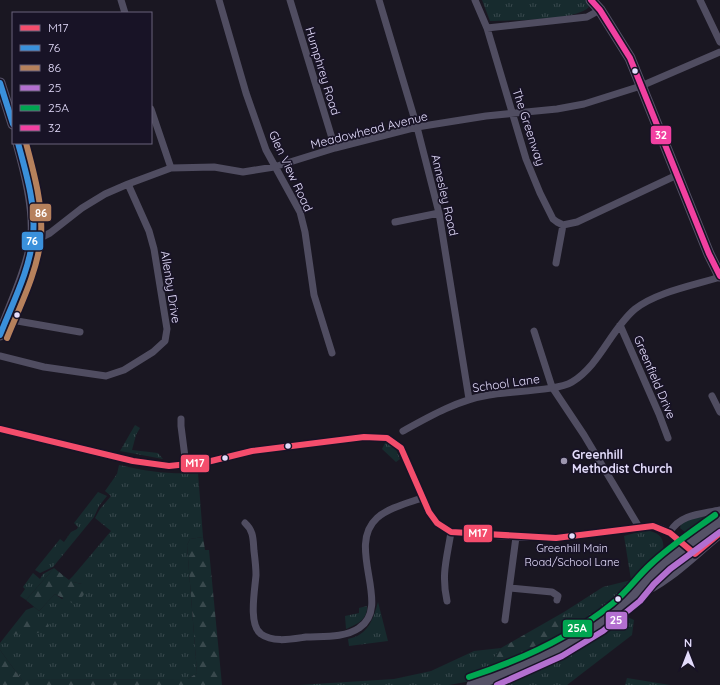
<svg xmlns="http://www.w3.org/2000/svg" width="720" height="685" viewBox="0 0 720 685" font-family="Quicksand,sans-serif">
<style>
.grass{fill:url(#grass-tufts)}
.forest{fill:url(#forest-firs)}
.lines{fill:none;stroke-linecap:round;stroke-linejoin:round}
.street{stroke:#504d61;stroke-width:7}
.secondary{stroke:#555267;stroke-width:11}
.bus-1-casing{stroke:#181326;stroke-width:9}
.bus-2-casing{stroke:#181326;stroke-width:9}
.bus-3-casing{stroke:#181326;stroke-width:9}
.bus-4-casing{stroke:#181326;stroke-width:9}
.bus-5-casing{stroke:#181326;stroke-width:9}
.bus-6-casing{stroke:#181326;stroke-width:9}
.bus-1{stroke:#f44d6c;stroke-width:6}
.bus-2{stroke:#3a90db;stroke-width:6}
.bus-3{stroke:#b6815c;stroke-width:6}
.bus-4{stroke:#b36fd0;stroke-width:6}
.bus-5{stroke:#00a651;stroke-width:6}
.bus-6{stroke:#f240a1;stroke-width:6}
.bus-dot{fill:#e3dcfb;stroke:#181326;stroke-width:1.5}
.poi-dot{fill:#9d97af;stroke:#181326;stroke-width:1.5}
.labels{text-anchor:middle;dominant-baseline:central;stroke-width:3.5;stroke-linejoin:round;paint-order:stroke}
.bus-label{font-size:11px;fill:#e3dcfb;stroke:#181326}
.street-label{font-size:12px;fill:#e3dcfb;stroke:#181326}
.poi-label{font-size:12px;font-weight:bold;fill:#e3dcfb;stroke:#181326;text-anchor:start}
.line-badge{stroke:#181326;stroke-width:1.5}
.badge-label{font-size:11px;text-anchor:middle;font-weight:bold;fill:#fff}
</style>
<defs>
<pattern id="grass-tufts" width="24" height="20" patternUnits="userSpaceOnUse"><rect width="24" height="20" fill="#172b2e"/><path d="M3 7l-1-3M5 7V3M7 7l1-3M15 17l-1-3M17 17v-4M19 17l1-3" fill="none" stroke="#39494d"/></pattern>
<pattern id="forest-firs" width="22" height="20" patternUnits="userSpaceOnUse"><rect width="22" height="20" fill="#172b2e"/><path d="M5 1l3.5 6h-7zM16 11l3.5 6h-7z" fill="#39494d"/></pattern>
</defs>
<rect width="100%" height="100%" fill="#1a1722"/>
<path class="grass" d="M482 0H586L589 7C576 21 512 20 490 21Z
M135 425 140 428 136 435 132 450 158 453 163 459 120 451Z
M386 441 396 449 400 459 396 462 382 449Z
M119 465C150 472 166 474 198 473L203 537 190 539 187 545 197 673 188 679 22 680 0 650V643L26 610 34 607 39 611 55 594 62 599 82 584 73 582V576L111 531 95 518 100 509 111 496 105 491 117 474Z
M98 492 107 496 99 506 94 517 53 567 40 573 35 570 60 539 64 542 71 532 77 529 78 527 74 523Z
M720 513 693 532H685L680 528 682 521Z
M646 530C659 533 665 537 663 551L612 600 568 636V625L564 612 603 587 631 580 624 536Z
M54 568 26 600 20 596 25 589 23 587 33 573 40 579 43 574Z
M378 602 388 641 349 646 348 639C368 635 373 620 378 602Z
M367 606C368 619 357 625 346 629L345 616 359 613V608Z
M616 615H623L634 620 632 635 567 685H486Z
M501 648 493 659 504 669 471 681 449 685H299L394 679 431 671 474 651Z
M627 678 670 685H625Z"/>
<path class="forest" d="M203 537 205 550H209L222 685H0V650L22 680 188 679 197 673 187 545 190 539Z
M54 568 69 580 73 576V582L82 584 86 589 83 596 74 604 55 594 39 611 26 600Z
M564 612 568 625V636L546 650 504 669 497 665 493 659 501 648Z
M27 620 47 622 49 626C41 636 23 635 11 634Z"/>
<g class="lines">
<path class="street" d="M121 0 125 13
M219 0 246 93 266 150 300 212 305 232 314 295 332 353
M290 0 335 148
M379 0 417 127 439 213 469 399
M475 0 487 28 526 159 540 193 553 219 557 222 563 225 577 222 677 175
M700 0 720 42
M487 28 587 17 600 10
M151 109 171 168
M395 222 439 213
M33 236H44L50 233 82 208 105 194 128 184 171 168 214 167 243 172 274 167 335 148 417 127 486 116 557 109 584 104 641 86 720 52
M556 263 563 225
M6 319 80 332
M620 325 659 414 668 438
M534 331 552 387 584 435 639 527
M0 356 44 367 106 376 124 370 153 352 165 341 167 329 154 249 149 231 128 184
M712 396 720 412
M181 419V426L186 465
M0 429 133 461 169 466 207 462 252 451 364 437 387 438 401 448 429 512 437 523 451 532 502 536 556 538 653 526C670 529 682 543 695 554
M403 431C430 416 458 400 489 395 509 391 558 391 572 382 600 365 611 329 635 309 656 292 695 285 720 277
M245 523C254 531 253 540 254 551 255 559 256 567 256 575 255 589 248 625 261 634 273 643 292 639 306 637 322 636 345 638 359 628 393 606 345 547 377 518 388 508 408 503 422 498
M670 532C680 514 702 514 720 510
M510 588 552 592 558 596 557 600
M447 601C441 574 447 558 451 532
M505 620 516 537"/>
<path class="secondary" d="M591 0 600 10 630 58 709 254 720 276
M0 83 13 124
M0 335C10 309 31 263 33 236 35 206 26 172 18 143
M637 594C670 580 692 555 720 533
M472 685C531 667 589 637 635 595 640 590 643 583 648 578 669 557 695 539 720 522"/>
<defs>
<path id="bus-1" d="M0 429 133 461 169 466 207 462 252 451 364 437 387 438 401 448 429 512 437 523 451 532 556 538 653 526 670 533 695 554 720 533"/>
<path id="bus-2" d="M0 83 13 124
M0 335C12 304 30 270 33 236 36 205 26 173 18 143"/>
<path id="bus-3" d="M7 338C20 306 38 271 41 236 43 205 34 173 26 143"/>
<path id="bus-4" d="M497 685 562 656 603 631 640 601 654 584 670 569 720 532"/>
<path id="bus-5" d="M469 677C521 660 570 638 612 604 627 592 636 578 650 565 670 546 693 531 715 515"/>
<path id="bus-6" d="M591 0 600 10 630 58 709 254 720 276"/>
</defs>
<use href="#bus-1" class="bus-1-casing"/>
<use href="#bus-2" class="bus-2-casing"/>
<use href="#bus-3" class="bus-3-casing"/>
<use href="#bus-4" class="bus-4-casing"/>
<use href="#bus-5" class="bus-5-casing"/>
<use href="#bus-6" class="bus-6-casing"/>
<use href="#bus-1" class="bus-1"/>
<use href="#bus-2" class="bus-2"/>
<use href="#bus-3" class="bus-3"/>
<use href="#bus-4" class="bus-4"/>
<use href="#bus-5" class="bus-5"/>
<use href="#bus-6" class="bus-6"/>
</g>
<g class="bus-dot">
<circle cx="635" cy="71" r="3.5"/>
<circle cx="17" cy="315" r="3.5"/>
<circle cx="288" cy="446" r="3.5"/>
<circle cx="225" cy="458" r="3.5"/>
<circle cx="572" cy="536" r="3.5"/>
<circle cx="618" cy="599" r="3.5"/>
</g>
<circle class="poi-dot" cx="564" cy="461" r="4"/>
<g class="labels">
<g class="bus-label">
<text x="572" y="548">Greenhill Main<tspan x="572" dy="14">Road/School Lane</tspan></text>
</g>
<g class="street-label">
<text transform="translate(323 71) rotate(73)">Humphrey Road</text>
<text transform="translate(529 127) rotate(72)">The Greenway</text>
<text transform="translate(369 130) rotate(-14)">Meadowhead Avenue</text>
<text transform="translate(291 171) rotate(65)">Glen View Road</text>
<text transform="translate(445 195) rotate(77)">Annesley Road</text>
<text transform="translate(171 287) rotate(81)">Allenby Drive</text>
<text transform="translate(655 377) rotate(67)">Greenfield Drive</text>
<text transform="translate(506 383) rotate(-8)">School Lane</text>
</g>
<g class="poi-label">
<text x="572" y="454">Greenhill<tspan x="572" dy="14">Methodist Church</tspan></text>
</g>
</g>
<g class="line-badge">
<rect x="650" y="125" width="22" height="20" rx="4" fill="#f240a1"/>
<rect x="29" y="203" width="23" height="19" rx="4" fill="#b6815c"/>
<rect x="21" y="231" width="23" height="20" rx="4" fill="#3a90db"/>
<rect x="180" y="454" width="30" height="19" rx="4" fill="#f44d6c"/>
<rect x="463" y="524" width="30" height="19" rx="4" fill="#f44d6c"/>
<rect x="605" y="611" width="23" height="19" rx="4" fill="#b36fd0"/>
<rect x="562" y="619" width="31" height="19" rx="4" fill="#00a651"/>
</g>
<g class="badge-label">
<text x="661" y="139">32</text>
<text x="41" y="217">86</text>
<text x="32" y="245">76</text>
<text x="195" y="467">M17</text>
<text x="478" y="537">M17</text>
<text x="616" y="624">25</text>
<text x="577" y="632">25A</text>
</g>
<rect x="12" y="12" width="140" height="132" fill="#181326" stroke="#69637b"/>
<rect x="20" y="25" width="20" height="6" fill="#f44d6c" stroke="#69637b"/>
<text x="48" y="32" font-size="12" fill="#e3dcfb">M17</text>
<rect x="20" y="45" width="20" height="6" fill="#3a90db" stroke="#69637b"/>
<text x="48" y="52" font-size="12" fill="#e3dcfb">76</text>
<rect x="20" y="65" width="20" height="6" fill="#b6815c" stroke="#69637b"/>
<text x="48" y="72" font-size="12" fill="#e3dcfb">86</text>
<rect x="20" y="85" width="20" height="6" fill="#b36fd0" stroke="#69637b"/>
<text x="48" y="92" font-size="12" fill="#e3dcfb">25</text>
<rect x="20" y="105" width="20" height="6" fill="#00a651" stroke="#69637b"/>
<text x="48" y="112" font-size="12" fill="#e3dcfb">25A</text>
<rect x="20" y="125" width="20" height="6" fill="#f240a1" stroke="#69637b"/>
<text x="48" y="132" font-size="12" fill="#e3dcfb">32</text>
<g transform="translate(688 653)" stroke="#181326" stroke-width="3" paint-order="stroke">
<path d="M0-3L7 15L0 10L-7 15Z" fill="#e3dcfb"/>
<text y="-6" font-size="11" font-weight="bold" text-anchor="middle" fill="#e3dcfb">N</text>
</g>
</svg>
